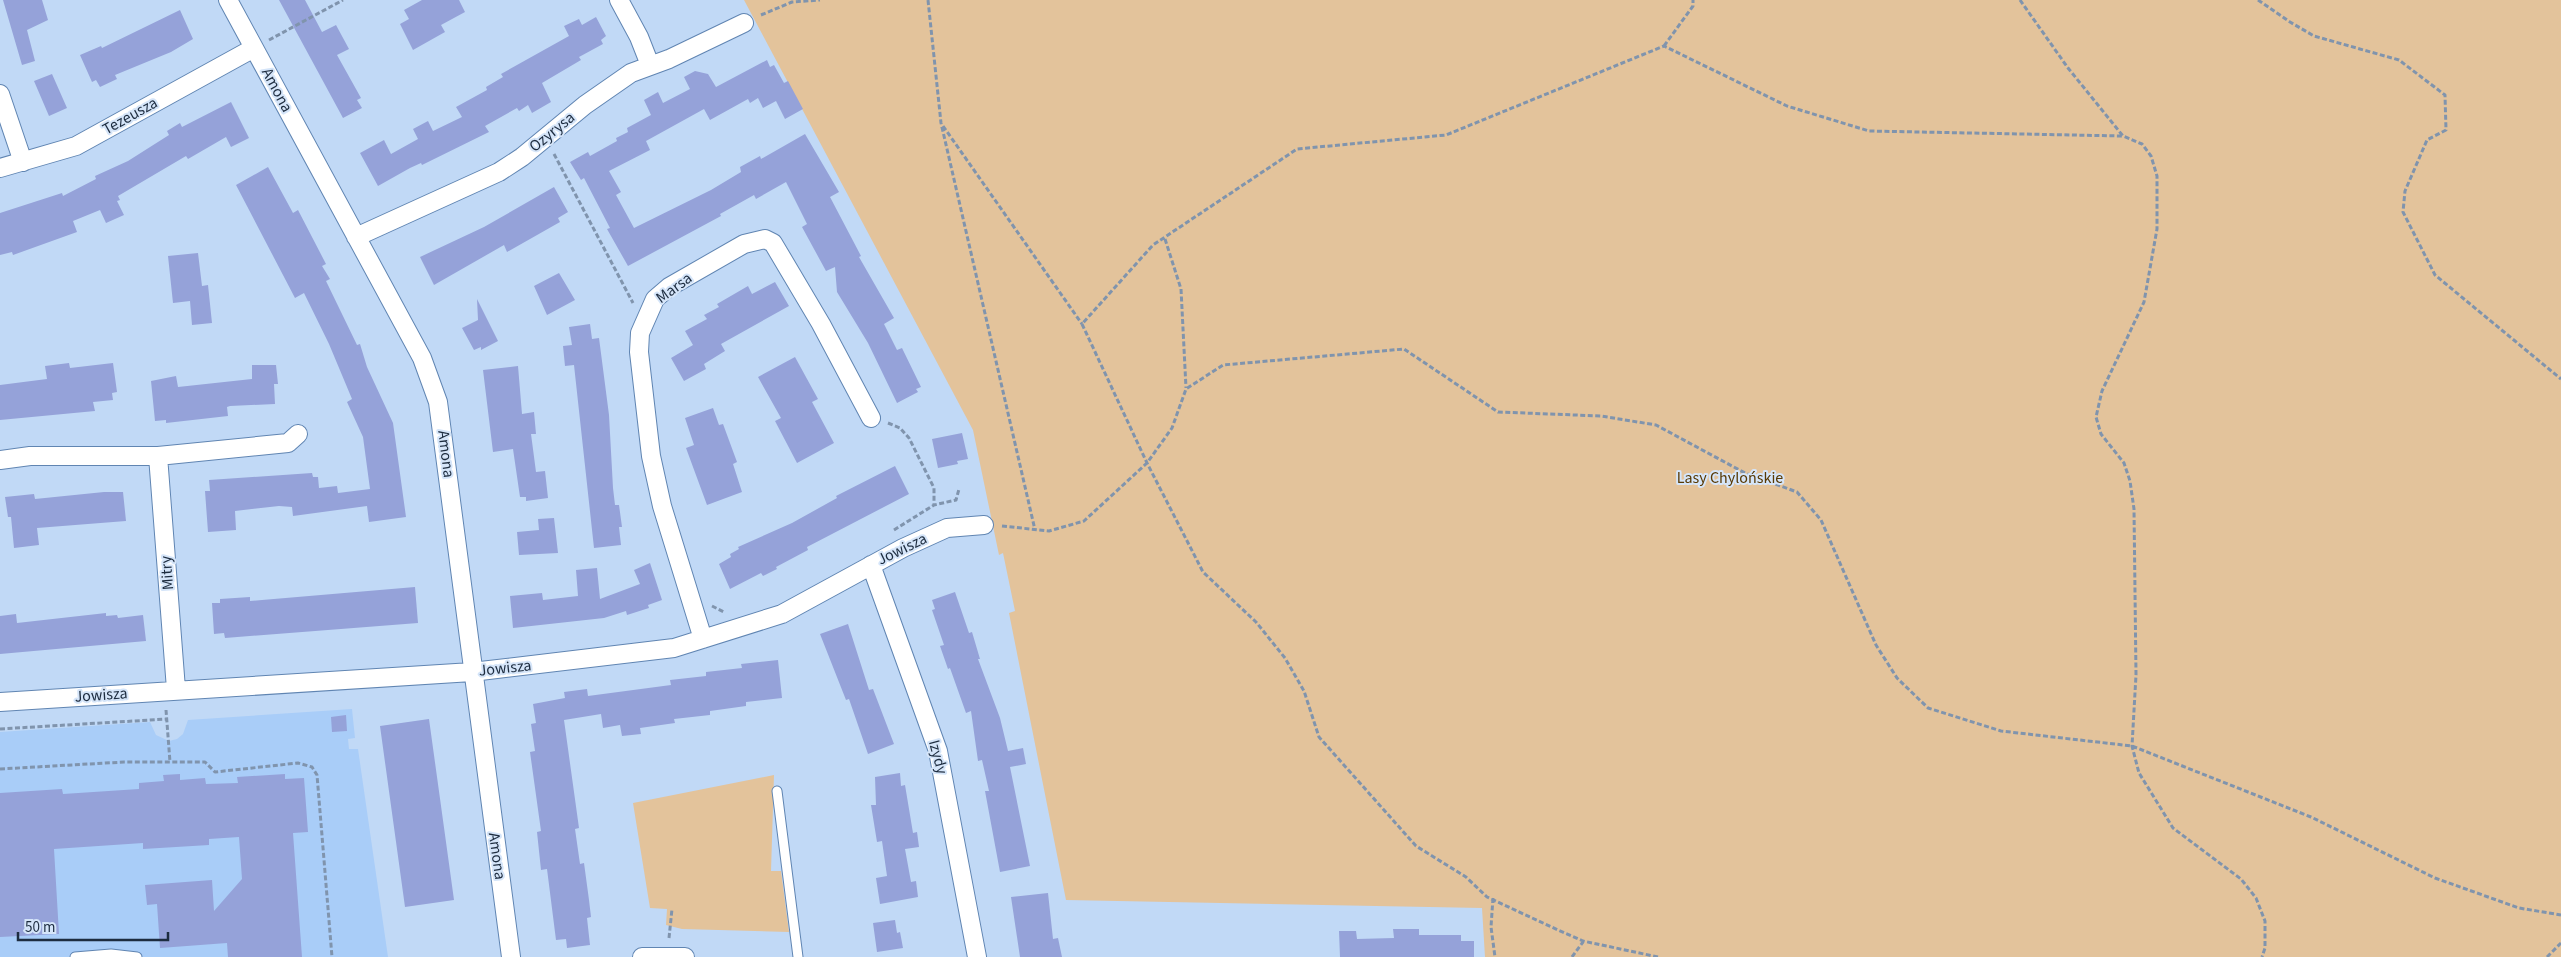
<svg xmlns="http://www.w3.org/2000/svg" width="2561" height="957" viewBox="0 0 2561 957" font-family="'Source Sans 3',sans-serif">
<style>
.built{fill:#a9cdf8}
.green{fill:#e3c39b}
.building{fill:#95a2d9}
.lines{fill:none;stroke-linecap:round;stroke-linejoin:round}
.lane-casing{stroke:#6085b2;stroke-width:11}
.street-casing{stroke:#6085b2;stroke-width:20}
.path{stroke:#8094ad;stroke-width:3;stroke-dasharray:5 2.5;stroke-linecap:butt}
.lane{stroke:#fff;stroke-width:9}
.street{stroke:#fff;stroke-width:18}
.labels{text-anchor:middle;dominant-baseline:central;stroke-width:4;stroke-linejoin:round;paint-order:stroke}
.street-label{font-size:16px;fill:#1d2c3f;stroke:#d5e5f9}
.park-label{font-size:16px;fill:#583903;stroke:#d5e5f9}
</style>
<rect width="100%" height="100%" fill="#c1d9f6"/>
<path class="built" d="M352 709 355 738 348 739 349 749H358L388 957H0V732L150 722 156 735 169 741 177 739 183 734 188 720Z"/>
<path class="green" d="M744 0H2561V957H1485L1482 908 1066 900 1009 613 1015 611 1003 553 999 555 973 430Z
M774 775 771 871H781L789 932 682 929 666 925 667 909 650 908 633 803Z"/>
<path class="building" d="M3 0H42L48 20 27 30 35 61 22 65Z
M279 0H305L322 32 336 25 349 49 337 55 361 98 357 100 362 108 343 118Z
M422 0H459L465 12 441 25 445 32 413 50 400 24 409 19 404 10Z
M180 10 193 39 171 52 115 75 117 79 100 87 96 80 92 82 80 55 101 46 102 48Z
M596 17 606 36 601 40 603 44 579 57 581 60 542 83 551 102 532 113 528 105 519 111 517 108 485 126 489 132 422 165 421 163 410 168 378 186 360 153 384 140 391 154 418 139 413 129 428 121 433 131 462 117 456 107 487 90 486 87 503 77 501 74 569 36 564 26 579 19 582 25Z
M767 60 770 67 774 65 784 83 788 81 803 109 785 119 776 101 763 108 758 98 750 103 748 99 710 120 704 109 646 141 650 150 609 171 621 192 616 195 634 228 711 190 741 172 740 167 760 156 761 159 805 134 839 192 830 197 861 256 859 257 894 318 884 324 897 350 902 348 921 387 916 389 918 392 897 403 868 343 837 292 835 267 826 271 802 227 807 224 786 182 756 199 754 195 720 214 721 216 628 266 607 229 610 228 584 178 581 180 570 162 588 152 590 156 617 141 616 138 628 132 627 128 651 115 644 100 658 92 663 103 690 89 684 77 695 71 708 74 716 87Z
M52 74 67 108 49 116 34 81Z
M231 102 249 138 231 147 226 137 188 159 186 156 118 196 120 200 117 201 124 215 106 223 100 210 73 221 77 232 13 255 12 252 0 255V213L62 193 63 196 96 179 95 176 128 161 169 135 167 131 180 123 182 127Z
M268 167 293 213 298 210 326 264 322 266 330 279 326 281 357 345 360 344 367 367 393 423 406 517 369 522 367 506 293 516 292 507 279 506 235 511 236 530 208 532 205 491H210L209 480 312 473 313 477H318L319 488 337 486 338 493 370 489 363 437 347 402 352 399 329 344 304 293 295 298 236 185Z
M554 187 568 212 558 218 560 222 507 252 504 245 434 285 420 257 484 227Z
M198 253 202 286 208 285 212 323 192 325 190 301 173 303 168 256Z
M559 273 575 300 547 315 534 286Z
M775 282 789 306 721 344 725 351 704 364 706 369 684 381 671 358 693 345 685 331 707 319 704 315 719 307 717 304 748 286 752 294Z
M477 299 498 341 481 350V347L474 350 462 328 478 320Z
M590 324 592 339 599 338 609 415 613 488 615 505H619L622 527H619L621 545 594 548 574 365 565 366 563 346 572 345 569 327Z
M795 357 818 399 812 402 834 443 797 463 775 421 781 418 758 377Z
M69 363 70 368 113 363 117 392 112 393 113 400 93 402 95 411 0 420V385L47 379 45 366Z
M252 365H276L278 384H274L275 404 230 406 227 407 228 416 166 423V420L155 421 151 381 176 376 178 387 252 379Z
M518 366 522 414 534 412 536 434H531L536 472 545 471 548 498 526 501V497H520L513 449 493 452 483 370Z
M713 408 719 425 723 424 737 462 733 464 742 492 707 505 686 448 694 445 685 418Z
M962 433 968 459 957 461 958 464 938 468 932 439Z
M895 466 909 494 807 547 808 550 776 567 777 569 763 576 761 573 730 589 719 564 731 557 730 554 739 549 738 547 792 523 837 498 836 496Z
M104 492H123L126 521 37 528 39 545 14 548 11 517H8L5 497 34 494 35 499Z
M554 518 558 553 519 555 517 532 539 530 538 519Z
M650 563 662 600 648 605 649 608 627 615 626 611 604 618 513 628 510 596 542 593 543 600 578 596 576 570 597 568 600 599 640 584 634 570Z
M415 587 418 623 225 638 224 633 214 634 212 603H220V599L250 597V601L262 600Z
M955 592 969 633 972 632 980 659H978L1000 718 1008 751 1023 748 1026 764 1010 767 1030 866 1000 872 985 791H989L982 760 978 761 971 711 966 713 950 668 948 669 940 646 944 645 932 610 935 609 932 600Z
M106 613V616L117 615 118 618 143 615 146 641 0 654V616L16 614 17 623Z
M848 624 869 690 873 689 894 744 868 754 849 699 846 700 820 634Z
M778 660 782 698 746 702V706L710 711V715L674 719 675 723 640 728 641 734 622 736 620 725 603 728 601 714 564 720 579 828 575 829 580 864 584 863 589 900 591 917 587 918 590 945 567 948 566 939 556 940 547 869 541 870 537 832 541 831 530 752 535 751 531 724 536 723 533 704 565 698 564 692 587 689 588 696 671 685 670 680 706 676V672L742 668 741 664Z
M346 715 347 731 332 732 331 717Z
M429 719 454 900 405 907 380 726Z
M900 773 901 786 905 785 913 833 917 832 919 847 905 849 911 882 916 881 918 897 880 904 876 878 887 876 882 841 877 842 871 805H876L875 777Z
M180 774V780L205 778 206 784 238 783 237 777 285 774V779L304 778 308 832 293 833 302 957H228L227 943 160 948 157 904 147 905 145 885 212 880 214 911 242 879 239 837 209 839V845L143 849V843L54 849 59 934 0 937V793L62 789 63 794 139 789V783L164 781 163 775Z
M1048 893 1053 939 1058 938 1062 957H1020L1011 897Z
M895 920 897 933 900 932 903 948 877 952 873 923Z
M1393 929H1419V935H1461V941H1474V957H1340L1339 931H1356L1357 939 1394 938Z"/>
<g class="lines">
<defs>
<path id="lane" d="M777 791 798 957
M75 957 111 954 137 957"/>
<path id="street" d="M228 0 422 358 438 402 511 957
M619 0 639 37 650 65
M0 94 23 162
M0 168 76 146 254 48
M356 237 499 172 522 157 585 105 631 73 669 59 744 23
M158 456 176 689
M0 460 30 456H158L288 443 298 434
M871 565 938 751 977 957
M703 639 662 506 651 456 639 352 640 333 655 299 669 287 744 244 765 239 773 243 821 324 871 418
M0 702 472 672 674 648 782 614 903 548 947 528 984 525
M642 957H685"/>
</defs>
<use href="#lane" class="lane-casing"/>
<use href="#street" class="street-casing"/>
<path class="path" d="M928 0 941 123 1035 530
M2020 0 2068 68 2123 136 2142 144 2151 156 2157 176V229L2144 302 2102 391 2096 417 2101 434 2124 463 2130 481 2134 509 2136 675 2132 746 2139 773 2173 828 2241 879 2256 898 2265 921V948L2262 957
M2258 0 2290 22 2314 36 2399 60 2445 95 2446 130 2427 140 2405 191 2403 212 2435 275 2561 379
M761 15 792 2 820 0
M269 40 343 0
M1664 46 1693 6V0
M943 126 1082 324
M554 154 633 303
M1165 239 1181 289 1186 388
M888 423 900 428 909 438 934 488V505
M1002 526 1049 531 1084 521 1147 463 1172 428 1186 389 1223 365 1404 349 1498 412 1601 416 1656 425 1745 473 1797 492 1821 520 1876 645 1897 678 1928 708 2001 731 2132 746 2311 817 2435 878 2519 908 2561 915
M894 530 934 505 956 500 959 489
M712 606 724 612
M166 710 170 762
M0 729 167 719
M0 769 124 762H205L215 772 298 763 312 767 317 775 332 957
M1493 898 1491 927 1495 957
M669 938 672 909
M1572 957 1583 942
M1658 957 1583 941 1558 930 1487 897 1466 877 1416 846 1319 737 1304 691 1285 658 1256 622 1203 572 1147 463 1082 324 1153 245 1297 149 1446 135 1664 46 1787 106 1869 131 2123 136
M2547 957 2561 943"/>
<use href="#lane" class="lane"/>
<use href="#street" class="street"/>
</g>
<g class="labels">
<g class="street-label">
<text transform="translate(277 90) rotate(62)">Amona</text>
<text transform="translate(130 116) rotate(-29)">Tezeusza</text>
<text transform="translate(552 132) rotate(-39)">Ozyrysa</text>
<text transform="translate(674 288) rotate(-36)">Marsa</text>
<text transform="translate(446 454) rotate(83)">Amona</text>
<text transform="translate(902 549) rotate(-26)">Jowisza</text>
<text transform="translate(167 573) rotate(-94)">Mitry</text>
<text transform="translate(505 668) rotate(-6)">Jowisza</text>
<text transform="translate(101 695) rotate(-4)">Jowisza</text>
<text transform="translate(938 757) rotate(75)">Izydy</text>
<text transform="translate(497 856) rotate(82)">Amona</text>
</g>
<g class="park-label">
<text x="1730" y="478">Lasy Chylońskie</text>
</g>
</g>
<path d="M18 932v8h150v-8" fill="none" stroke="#1d2c3f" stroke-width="2.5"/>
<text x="25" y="932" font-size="15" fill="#1d2c3f" stroke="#d5e5f9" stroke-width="4" paint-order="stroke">50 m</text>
</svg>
